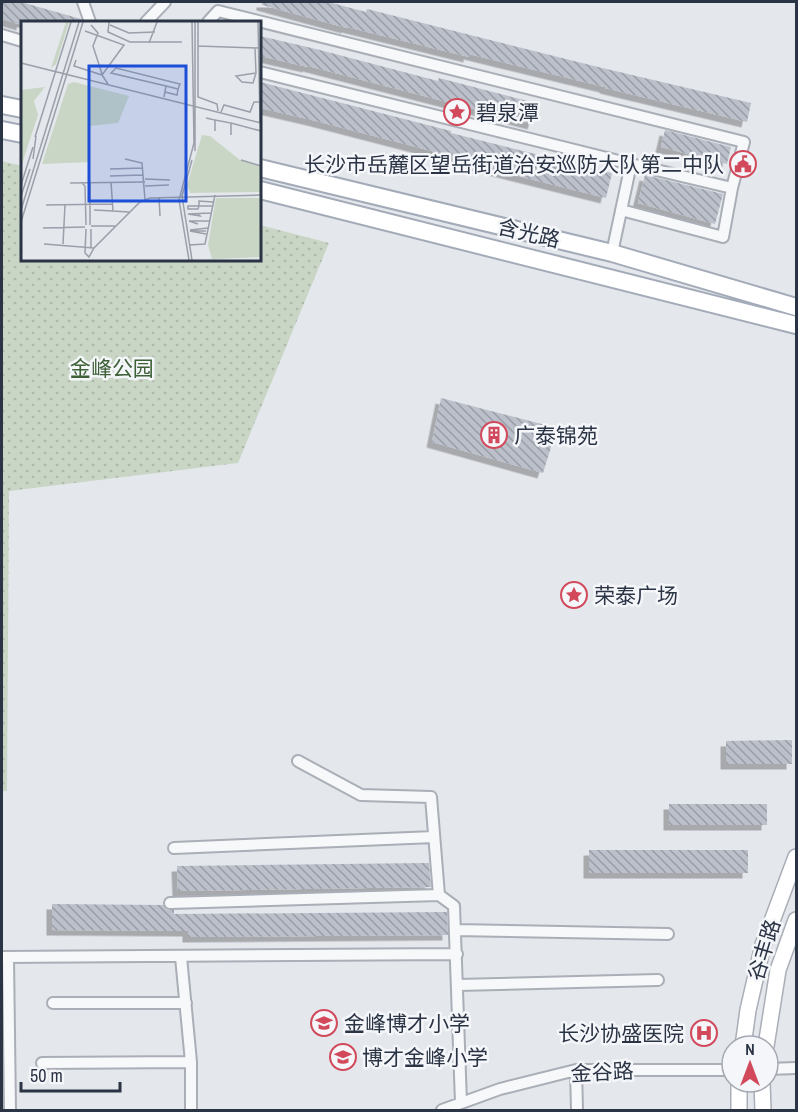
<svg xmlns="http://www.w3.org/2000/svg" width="798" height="1112" viewBox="0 0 798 1112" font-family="'Archivo Narrow','Noto Sans SC',sans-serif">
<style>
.grass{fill:url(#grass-dots)}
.building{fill:url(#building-back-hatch);filter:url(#shadow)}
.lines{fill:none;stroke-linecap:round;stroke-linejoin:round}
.street-casing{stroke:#a9aeb7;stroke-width:14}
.secondary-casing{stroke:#a9aeb7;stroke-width:18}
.primary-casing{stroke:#a3abb8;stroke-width:20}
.street{stroke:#f7f8fa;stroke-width:10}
.secondary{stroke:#fff;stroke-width:15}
.primary{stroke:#fff;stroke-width:16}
.labels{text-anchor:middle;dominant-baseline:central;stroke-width:5;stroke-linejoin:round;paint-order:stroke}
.poi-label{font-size:21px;fill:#2b3445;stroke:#f4f6f9;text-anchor:start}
.street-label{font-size:21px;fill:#2b3445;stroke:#f4f6f9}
.park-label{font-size:21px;fill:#3f6138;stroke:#f4f6f9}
.inset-road{fill:none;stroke:#9a9fa9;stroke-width:1.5}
.view{fill:#1d4ed8;fill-opacity:0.15;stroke:#1d4ed8;stroke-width:3}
.inset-edge{fill:none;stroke:#2b3445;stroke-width:3}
</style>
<defs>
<pattern id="grass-dots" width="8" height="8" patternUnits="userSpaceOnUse" patternTransform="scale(1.5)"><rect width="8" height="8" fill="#c9d6c5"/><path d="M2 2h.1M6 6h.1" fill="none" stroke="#adb8ab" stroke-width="1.8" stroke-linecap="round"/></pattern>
<pattern id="building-back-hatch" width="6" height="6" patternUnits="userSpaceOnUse" patternTransform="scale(1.5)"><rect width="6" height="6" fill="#bbc0ca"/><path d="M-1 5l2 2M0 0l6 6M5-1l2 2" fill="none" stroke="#989da6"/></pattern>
<filter id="shadow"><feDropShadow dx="-5.5" dy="5.5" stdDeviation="0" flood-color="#0004"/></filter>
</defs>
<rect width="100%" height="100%" fill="#e4e7ec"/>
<path class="grass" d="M2 161 22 166V260H260V225L329 243 238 463 9 491 7 791H2Z"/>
<path class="building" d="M2 2H21L81 19 82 22H22V25L2 19Z
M262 2H328L366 12 367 9 594 66 751 103 747 122 605 88V87L469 54V57L347 27V28L262 5Z
M260 36 320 50 438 81 439 78 539 104 533 124 308 66V67L260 56Z
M260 82 451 131V133L612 173 606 198 458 161 459 158 312 120 260 108Z
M665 130 731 147 727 164 661 147Z
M645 175 723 194 715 224 638 203Z
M441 398 557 428 543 473 432 442Z
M792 740V764H726V741Z
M669 804H767V825H669Z
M589 850H748V873H589Z
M429 863 431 887 178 891 177 866Z
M52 904 163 905 167 910H174V914L447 912 448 935 188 937V931L52 930Z"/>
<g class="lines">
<defs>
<path id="street" d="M83 2 90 22
M146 22 165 2
M208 22 218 11 744 142 732 188 723 237 621 210
M2 35 22 41
M260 72 631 164
M612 253 631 164 732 188
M298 761 361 795 431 797 439 895
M174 848 434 837
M170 903 439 895 454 906 461 1103
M455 930 668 934
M2 957 457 954
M8 957 10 1110
M181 957 191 1062V1110
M458 985 658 980
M53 1003H186
M42 1063 191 1062
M768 1069 796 1068
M576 1070 577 1110
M442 1110 500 1089 576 1070H732"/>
<path id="secondary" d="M743 1046 748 1010 763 945 796 857
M766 1046 778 970 796 920
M762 1082 763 1110
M739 1110V1082"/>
<path id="primary" d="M2 105 22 109
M2 130 22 134
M260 168 612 253 796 307
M260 190 796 325"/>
</defs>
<use href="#street" class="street-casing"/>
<use href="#secondary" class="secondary-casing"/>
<use href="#primary" class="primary-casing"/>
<use href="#street" class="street"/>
<use href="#secondary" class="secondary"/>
<use href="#primary" class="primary"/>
</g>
<defs>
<symbol id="sight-ring" viewBox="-11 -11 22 22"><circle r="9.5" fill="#f4f6f9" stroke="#d1495b" stroke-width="1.5"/><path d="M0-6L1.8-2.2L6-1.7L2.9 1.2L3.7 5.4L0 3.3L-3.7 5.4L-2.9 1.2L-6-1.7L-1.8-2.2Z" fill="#d1495b"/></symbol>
<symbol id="civic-ring" viewBox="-11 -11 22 22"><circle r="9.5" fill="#f4f6f9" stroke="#d1495b" stroke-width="1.5"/><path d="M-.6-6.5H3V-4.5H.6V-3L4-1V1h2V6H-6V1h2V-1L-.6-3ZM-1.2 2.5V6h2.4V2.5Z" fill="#d1495b"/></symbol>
<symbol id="building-ring" viewBox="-11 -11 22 22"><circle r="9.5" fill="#f4f6f9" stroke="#d1495b" stroke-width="1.5"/><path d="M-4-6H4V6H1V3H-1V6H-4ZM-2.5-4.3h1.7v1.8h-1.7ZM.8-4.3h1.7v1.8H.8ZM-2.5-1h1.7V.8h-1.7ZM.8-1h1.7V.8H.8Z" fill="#d1495b"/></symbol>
<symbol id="school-ring" viewBox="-11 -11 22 22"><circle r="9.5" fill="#f4f6f9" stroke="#d1495b" stroke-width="1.5"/><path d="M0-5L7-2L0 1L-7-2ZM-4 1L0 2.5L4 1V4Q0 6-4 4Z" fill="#d1495b"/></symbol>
<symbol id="hospital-ring" viewBox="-11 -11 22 22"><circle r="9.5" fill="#f4f6f9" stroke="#d1495b" stroke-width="1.5"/><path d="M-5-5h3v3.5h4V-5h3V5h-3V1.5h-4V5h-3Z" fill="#d1495b"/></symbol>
</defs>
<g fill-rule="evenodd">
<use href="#sight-ring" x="442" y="97" width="30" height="30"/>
<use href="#civic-ring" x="728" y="149" width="30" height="30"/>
<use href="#building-ring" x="479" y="420" width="30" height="30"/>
<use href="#sight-ring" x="559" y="580" width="30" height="30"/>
<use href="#school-ring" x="309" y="1008" width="30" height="30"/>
<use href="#hospital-ring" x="689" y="1018" width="30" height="30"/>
<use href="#school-ring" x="328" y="1042" width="30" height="30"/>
</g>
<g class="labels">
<g class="poi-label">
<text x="476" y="112">碧泉潭</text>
<text x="724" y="164" text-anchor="end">长沙市岳麓区望岳街道治安巡防大队第二中队</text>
<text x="514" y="435">广泰锦苑</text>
<text x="594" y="595">荣泰广场</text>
<text x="344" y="1023">金峰博才小学</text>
<text x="684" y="1033" text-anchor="end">长沙协盛医院</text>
<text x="362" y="1057">博才金峰小学</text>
</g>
<g class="street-label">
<text transform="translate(529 233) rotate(13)">含光路</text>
<text transform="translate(764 950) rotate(-73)">谷丰路</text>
<text transform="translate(602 1072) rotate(-3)">金谷路</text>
</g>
<g class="park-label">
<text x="112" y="368">金峰公园</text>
</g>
</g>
<g transform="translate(21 21)">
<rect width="240" height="240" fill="#e4e7ec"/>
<path d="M45 1H48L35 43 30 47ZM53 61 108 75 97 102 69 105V141L21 143 47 63Z" fill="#c9d6c5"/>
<path d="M24 66 13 80 17 94 0 146V69ZM181 114 189 115 219 139 240 146V171L169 172 166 164ZM195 177H240V236L191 238 187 224Z" fill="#c9d6c5"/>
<path class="inset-road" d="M88 1 87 11 109 21H161M177 1V25L237 27M237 1 239 101M70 4 77 12 72 25 81 53M89 4 108 12 134 11M64 10 103 24 81 54 87 63M128 22 136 1M177 25V76L196 83 197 90M234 27 235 52 215 55 221 61 232 62 235 52M55 39 53 45 81 54M0 42 240 102M145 65 90 52 95 47 159 63 157 68M144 71 156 74 157 68M143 76 145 65 157 68M200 91 203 84 229 91 233 81H238M185 97 194 99V110M194 99 210 102V114M210 102 240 110M14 116 50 1M174 130V1M12 138 15 115M104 138 121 142 124 179M220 139 240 145M89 148 121 147M89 155 122 154M124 158 149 159M69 161V204M90 161 92 190 108 191M49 162 124 161M61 162 64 165 65 204M0 164 12 126M124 165 148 164M0 175 9 148M138 176 139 195M25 184 91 183M192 185H167V188H177L178 185V180L192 181M0 189 58 1M73 189 92 190M177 193 179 195 167 193 190 192M0 201 62 1M177 203 168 200H189M70 205H94M22 207 64 206M65 208 64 232 68 236 73 227 119 181 129 177 240 174M70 208V227M169 209 187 207M185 210H169L185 213M23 223 73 227M42 223 44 184M168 224 184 223 194 174M168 239 158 179 173 122 171 1M171 239 161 175 171 139"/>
<path class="view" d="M68 45H165V180H68Z"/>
<rect width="240" height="240" class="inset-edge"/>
</g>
<rect width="798" height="1112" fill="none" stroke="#2b3445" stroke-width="6"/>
<g transform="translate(750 1064)"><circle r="28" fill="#f4f6f9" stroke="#a4a8b1" stroke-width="1.5"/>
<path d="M0-4.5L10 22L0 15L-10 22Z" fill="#d1495b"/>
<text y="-9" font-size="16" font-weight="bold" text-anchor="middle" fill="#2b3445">N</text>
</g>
<path d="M21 1082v9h99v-9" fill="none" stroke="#2b3445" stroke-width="3"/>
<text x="30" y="1082" font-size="18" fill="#2b3445" stroke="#f4f6f9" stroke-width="4.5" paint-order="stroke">50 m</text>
</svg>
